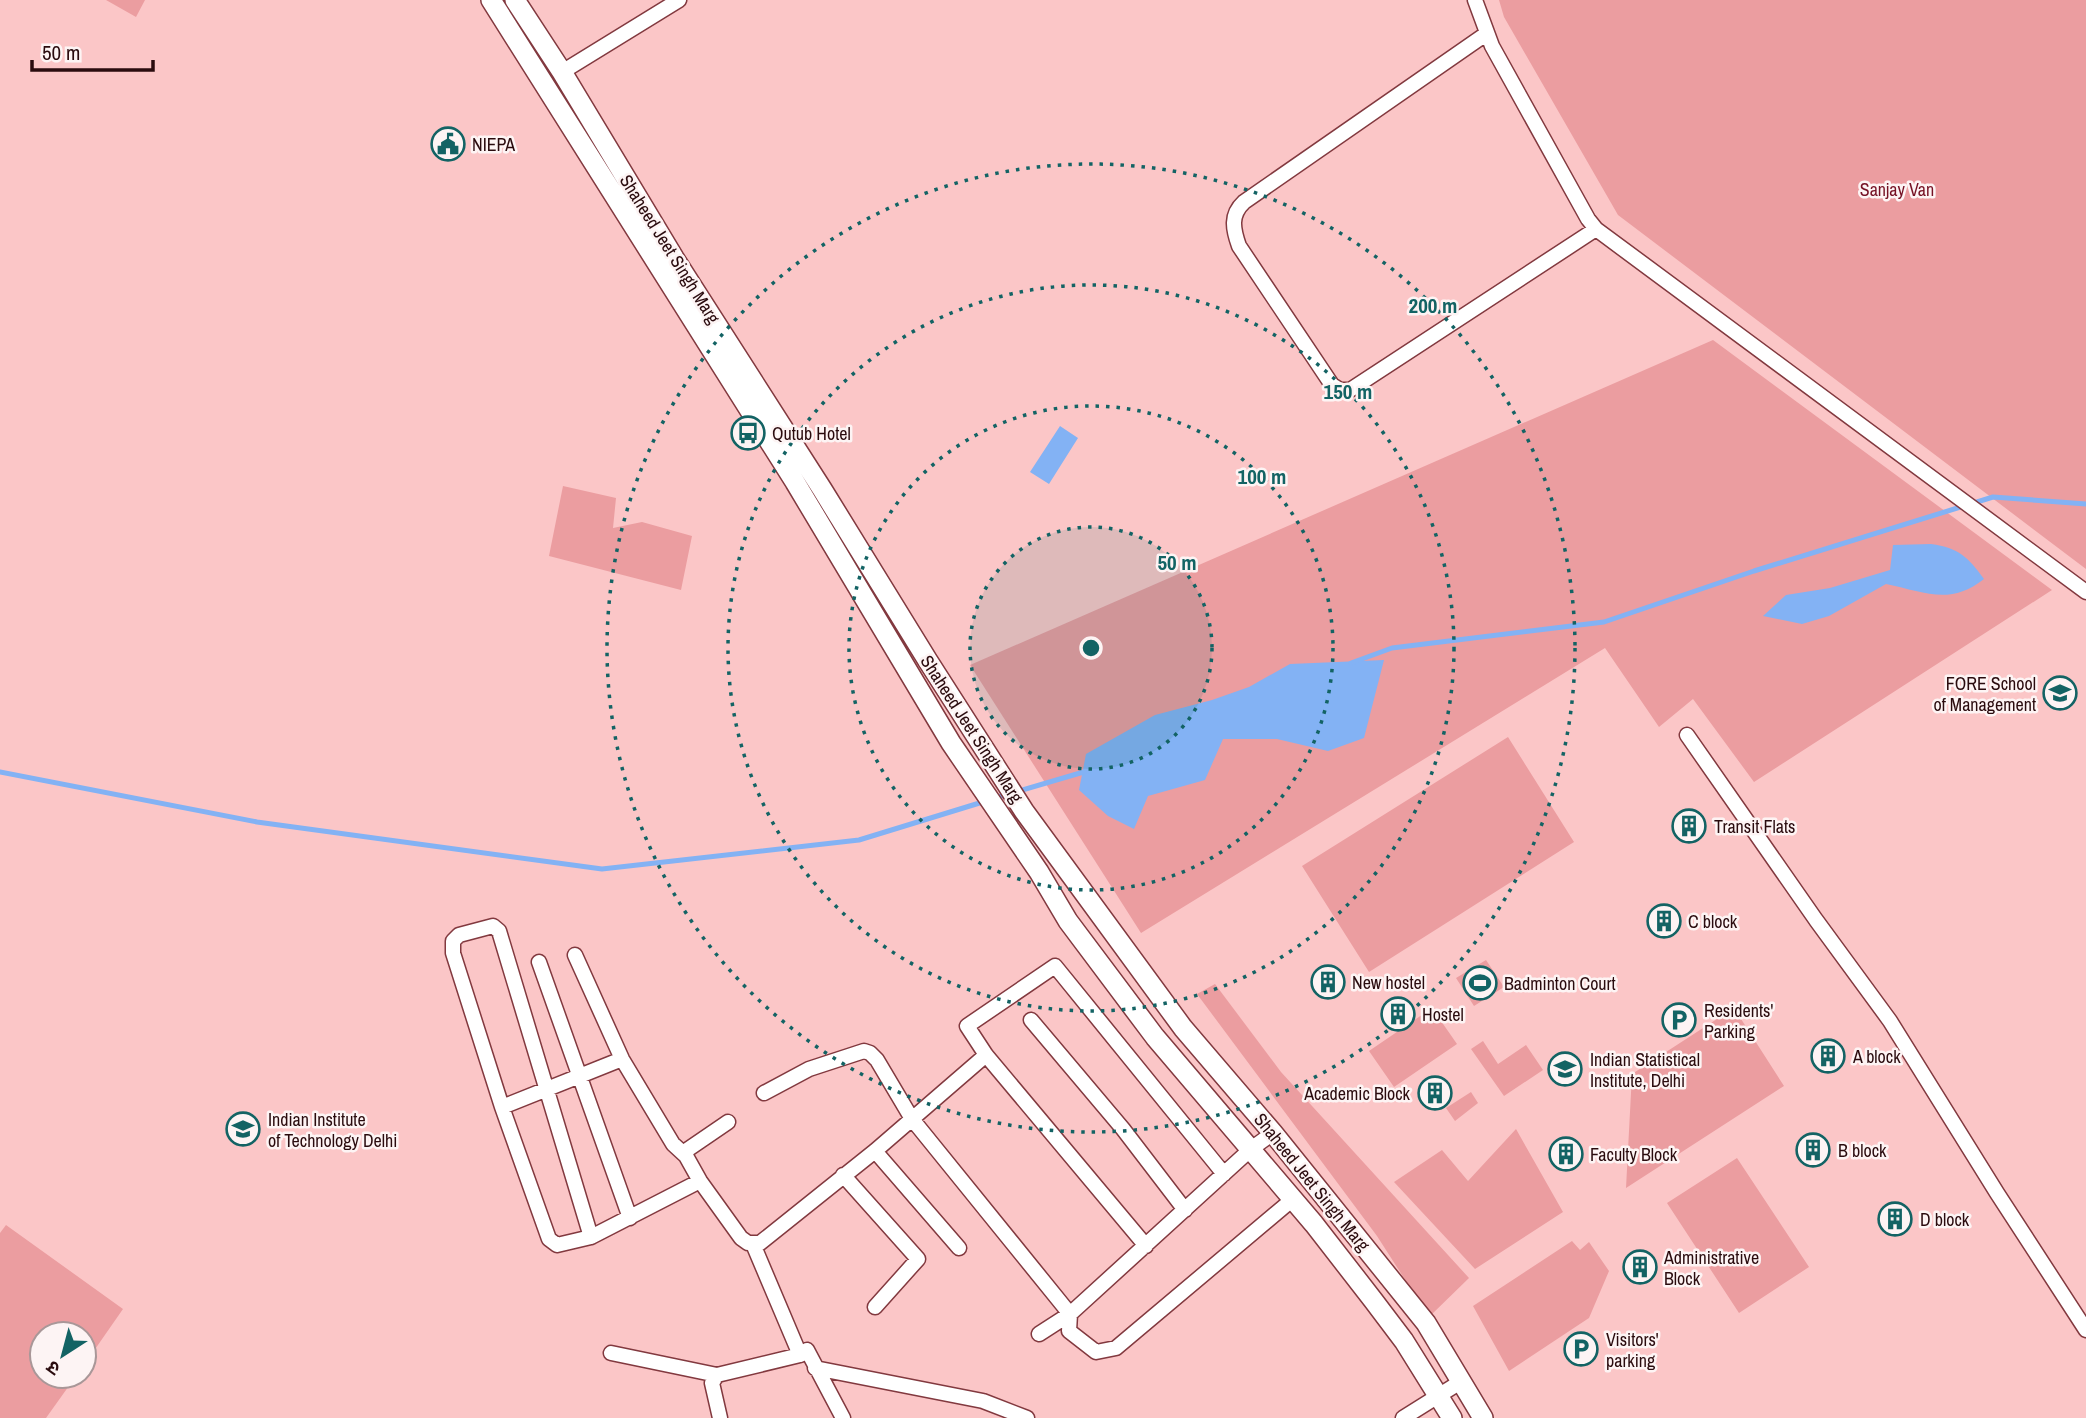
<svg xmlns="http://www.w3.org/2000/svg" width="2086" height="1418" viewBox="0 0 2086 1418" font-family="'Archivo Narrow','Noto Sans Devanagari',sans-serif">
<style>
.green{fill:#eb9da0}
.water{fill:#83b2f4}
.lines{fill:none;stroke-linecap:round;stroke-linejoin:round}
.stream{stroke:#83b2f4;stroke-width:5}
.minor-casing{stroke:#82393f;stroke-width:17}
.secondary-casing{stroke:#82393f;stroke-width:22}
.minor{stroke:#fff;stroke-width:14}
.secondary{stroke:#fff;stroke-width:19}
.ring{fill:none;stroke:#136364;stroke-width:3.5;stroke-dasharray:3.5 7}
.labels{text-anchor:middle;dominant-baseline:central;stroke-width:5;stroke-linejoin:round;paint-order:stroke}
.poi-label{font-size:18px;fill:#2a0b0e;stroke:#fdf4f4;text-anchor:start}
.park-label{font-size:18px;fill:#761225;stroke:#fdf4f4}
.street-label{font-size:18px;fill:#2a0b0e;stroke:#fdf4f4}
.centre{fill:#136364;stroke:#fdf4f4;stroke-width:3.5}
.ring-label{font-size:21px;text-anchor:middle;font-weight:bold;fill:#136364;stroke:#fdf4f4;stroke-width:5;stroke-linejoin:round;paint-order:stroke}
</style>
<rect width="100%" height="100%" fill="#fbc6c7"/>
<path class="green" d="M106 0H145L136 17Z
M1499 0H2086V569L1618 215 1504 17Z
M1713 340 2052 590 1754 782 1693 699 1659 727 1605 648 1141 933 970 665Z
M563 486 616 498 613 528 642 522 692 536 681 590 549 556Z
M1508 737 1574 842 1369 972 1302 866Z
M1486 960 1504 987 1474 1006 1456 978Z
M1215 984 1281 1072 1469 1278 1429 1317 1377 1236 1197 994Z
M1432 1008 1457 1044 1394 1087 1369 1051Z
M1734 1008 1784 1086 1626 1188 1632 1074Z
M1483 1041 1498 1064 1526 1045 1543 1070 1504 1096 1471 1049Z
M1471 1092 1478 1103 1455 1121 1446 1108Z
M1516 1129 1563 1212 1475 1269 1394 1182 1442 1150 1468 1181Z
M1737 1158 1809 1267 1739 1313 1667 1203Z
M6 1225 123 1309 84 1365V1334H42V1376H76L46 1418H0V1233Z
M1572 1241 1580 1250 1589 1242 1609 1271 1589 1318 1509 1371 1473 1306Z"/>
<path class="water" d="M1060 426 1078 438 1049 484 1030 472Z
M1931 544C1959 548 1968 557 1984 579 1950 606 1925 592 1886 584L1829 616 1802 624 1763 616 1786 595 1830 588 1890 570 1893 545Z
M1384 660 1364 738 1328 751 1277 739H1223L1205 780 1148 796 1134 829 1108 816 1079 790 1086 754 1155 715 1212 700 1249 687 1290 664Z"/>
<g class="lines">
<path class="stream" d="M1351 663 1392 648 1604 622 1754 571 1993 497 2086 504
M0 772 257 822 602 869 859 840 986 801
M995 798 1087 771"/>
<defs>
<path id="minor" d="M1475 0 1492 46 1588 219 1596 229 2086 592
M1486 34 1244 202C1230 215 1233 229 1239 246L1332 385 1340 390H1350L1596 229
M562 72 679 0
M1687 735 1816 920 1890 1021 1997 1193 2086 1330
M575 955 622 1059 673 1144 686 1156
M539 962 630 1218
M1031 1020 1123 1129 1185 1210
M764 1093 809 1069 864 1051 870 1053 877 1060 912 1119 1070 1314 1251 1149 1273 1133
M502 1107 622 1059
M728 1122 687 1150 686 1156 700 1181 741 1238 748 1243H760L875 1151 986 1055
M875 1151 959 1248
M843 1175 918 1259 875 1307
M591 1237 499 931 493 926 459 935 453 941V953L502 1107 549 1239 557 1245 591 1237 700 1181
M753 1244 800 1355
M1146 1246 986 1055 967 1026 1055 966 1224 1174
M1070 1314 1069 1331 1096 1352 1116 1348 1293 1199
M1039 1334 1070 1314
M611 1353 717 1375
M815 1368 983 1401 1027 1418
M720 1418 712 1383 717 1375 800 1355 807 1350 843 1418
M1403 1418 1462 1381"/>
<path id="secondary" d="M491 0 795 482 951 743 1039 872 1068 921 1155 1037 1314 1224 1373 1300 1404 1341 1452 1418
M515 0 562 72 674 258 822 489 928 661 1024 811 1183 1028 1273 1133 1426 1323 1483 1418"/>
</defs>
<use href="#minor" class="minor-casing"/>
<use href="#secondary" class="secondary-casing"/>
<use href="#minor" class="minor"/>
<use href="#secondary" class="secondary"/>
</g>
<circle cx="1091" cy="648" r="121" fill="#136364" fill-opacity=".12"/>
<g class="ring">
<circle cx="1091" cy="648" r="121"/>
<circle cx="1091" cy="648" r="242"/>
<circle cx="1091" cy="648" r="363"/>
<circle cx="1091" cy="648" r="484"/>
</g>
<defs>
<symbol id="civic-ring" viewBox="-11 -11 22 22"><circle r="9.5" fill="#fdf4f4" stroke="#136364" stroke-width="1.5"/><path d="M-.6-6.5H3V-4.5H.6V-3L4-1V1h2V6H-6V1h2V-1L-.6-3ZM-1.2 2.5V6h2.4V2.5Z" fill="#136364"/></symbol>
<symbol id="bus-ring" viewBox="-11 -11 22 22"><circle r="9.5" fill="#fdf4f4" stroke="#136364" stroke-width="1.5"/><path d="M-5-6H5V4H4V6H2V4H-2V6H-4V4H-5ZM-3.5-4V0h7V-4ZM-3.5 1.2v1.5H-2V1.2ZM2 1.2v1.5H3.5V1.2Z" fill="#136364"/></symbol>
<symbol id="school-ring" viewBox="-11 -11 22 22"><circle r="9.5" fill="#fdf4f4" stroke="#136364" stroke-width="1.5"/><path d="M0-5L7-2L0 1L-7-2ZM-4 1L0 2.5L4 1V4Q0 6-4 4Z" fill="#136364"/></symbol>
<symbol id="building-ring" viewBox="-11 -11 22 22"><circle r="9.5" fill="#fdf4f4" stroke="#136364" stroke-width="1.5"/><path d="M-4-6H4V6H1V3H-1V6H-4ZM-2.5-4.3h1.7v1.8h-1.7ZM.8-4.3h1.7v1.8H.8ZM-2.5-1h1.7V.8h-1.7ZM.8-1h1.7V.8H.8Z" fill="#136364"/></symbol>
<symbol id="stadium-ring" viewBox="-11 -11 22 22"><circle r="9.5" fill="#fdf4f4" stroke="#136364" stroke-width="1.5"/><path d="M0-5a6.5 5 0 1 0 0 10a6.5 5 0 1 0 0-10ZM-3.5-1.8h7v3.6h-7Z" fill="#136364"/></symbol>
<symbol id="parking-ring" viewBox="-11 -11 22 22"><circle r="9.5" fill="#fdf4f4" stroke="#136364" stroke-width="1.5"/><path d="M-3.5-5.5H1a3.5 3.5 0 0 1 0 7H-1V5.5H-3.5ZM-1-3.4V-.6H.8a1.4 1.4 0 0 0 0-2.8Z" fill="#136364"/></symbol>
<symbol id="university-ring" viewBox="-11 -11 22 22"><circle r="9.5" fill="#fdf4f4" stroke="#136364" stroke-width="1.5"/><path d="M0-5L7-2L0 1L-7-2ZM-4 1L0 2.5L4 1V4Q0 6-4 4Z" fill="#136364"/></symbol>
</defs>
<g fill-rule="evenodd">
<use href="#civic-ring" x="429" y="125" width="38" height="38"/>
<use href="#bus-ring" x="729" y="414" width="38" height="38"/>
<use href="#school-ring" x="2041" y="674" width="38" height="38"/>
<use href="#building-ring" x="1670" y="807" width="38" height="38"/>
<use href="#building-ring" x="1645" y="902" width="38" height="38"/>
<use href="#building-ring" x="1309" y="963" width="38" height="38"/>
<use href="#stadium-ring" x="1461" y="964" width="38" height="38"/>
<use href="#building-ring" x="1379" y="995" width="38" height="38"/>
<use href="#parking-ring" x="1660" y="1001" width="38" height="38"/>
<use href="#building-ring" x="1809" y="1037" width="38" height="38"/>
<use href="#university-ring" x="1546" y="1050" width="38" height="38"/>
<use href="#building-ring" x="1416" y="1074" width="38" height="38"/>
<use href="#university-ring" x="224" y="1110" width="38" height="38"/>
<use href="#building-ring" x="1794" y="1131" width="38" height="38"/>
<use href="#building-ring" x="1547" y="1135" width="38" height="38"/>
<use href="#building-ring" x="1876" y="1200" width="38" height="38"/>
<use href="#building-ring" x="1621" y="1248" width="38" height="38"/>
<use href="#parking-ring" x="1562" y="1330" width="38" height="38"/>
</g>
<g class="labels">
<g class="poi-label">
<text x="472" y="144">NIEPA</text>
<text x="772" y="433">Qutub Hotel</text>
<text x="2036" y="683" text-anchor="end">FORE School<tspan x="2036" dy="21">of Management</tspan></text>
<text x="1714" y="826">Transit Flats</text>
<text x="1688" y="921">C block</text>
<text x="1352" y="982">New hostel</text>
<text x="1504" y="983">Badminton Court</text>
<text x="1704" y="1010">Residents'<tspan x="1704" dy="21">Parking</tspan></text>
<text x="1422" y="1014">Hostel</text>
<text x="1853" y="1056">A block</text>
<text x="1590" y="1059">Indian Statistical<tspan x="1590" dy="21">Institute, Delhi</tspan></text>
<text x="1410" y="1093" text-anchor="end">Academic Block</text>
<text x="268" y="1119">Indian Institute<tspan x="268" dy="21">of Technology Delhi</tspan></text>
<text x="1838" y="1150">B block</text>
<text x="1590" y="1154">Faculty Block</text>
<text x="1920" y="1219">D block</text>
<text x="1664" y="1257">Administrative<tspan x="1664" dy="21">Block</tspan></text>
<text x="1606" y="1339">Visitors'<tspan x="1606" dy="21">parking</tspan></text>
</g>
<g class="park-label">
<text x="1897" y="189">Sanjay Van</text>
</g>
<g class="street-label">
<text transform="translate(670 249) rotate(58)">Shaheed Jeet Singh Marg</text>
<text transform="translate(972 729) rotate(57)">Shaheed Jeet Singh Marg</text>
<text transform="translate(1312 1182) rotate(51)">Shaheed Jeet Singh Marg</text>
</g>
</g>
<circle cx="1091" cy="648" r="10" class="centre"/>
<g class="ring-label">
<text x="1433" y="313">200 m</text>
<text x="1348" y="399">150 m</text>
<text x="1262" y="484">100 m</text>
<text x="1177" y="570">50 m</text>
</g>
<g transform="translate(63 1355) rotate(216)"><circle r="33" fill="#fdf4f4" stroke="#a99798" stroke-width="2"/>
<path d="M0-5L12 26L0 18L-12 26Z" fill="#136364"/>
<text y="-10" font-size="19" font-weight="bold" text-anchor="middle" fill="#2a0b0e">उ</text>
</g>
<path d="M32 60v10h121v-10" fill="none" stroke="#2a0b0e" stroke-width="3.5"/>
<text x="42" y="60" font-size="21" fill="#2a0b0e" stroke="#fdf4f4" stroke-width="5" paint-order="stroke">50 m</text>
</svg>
